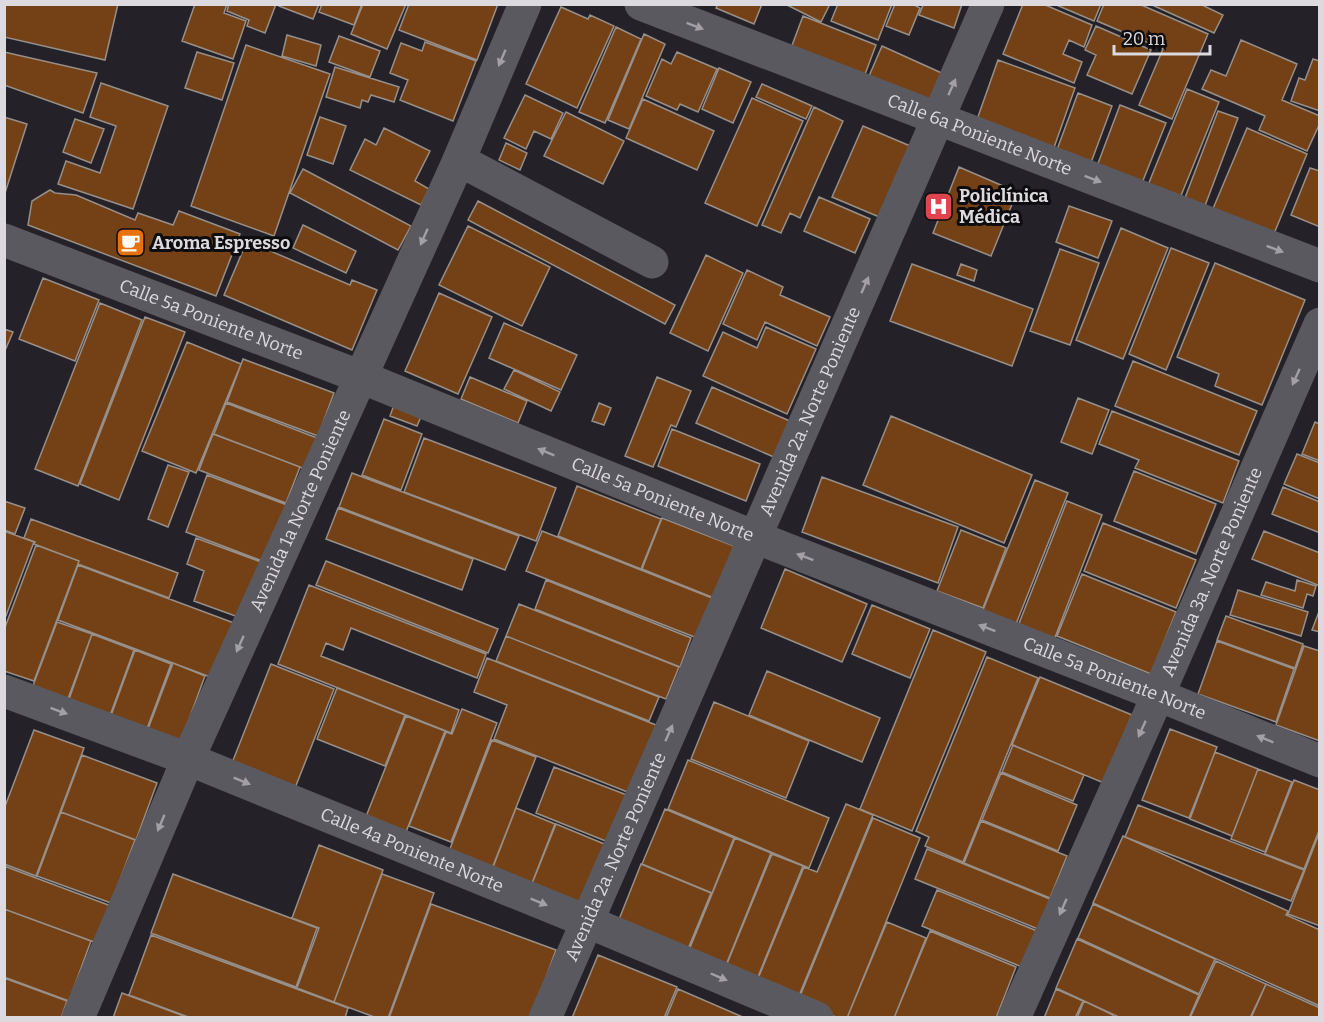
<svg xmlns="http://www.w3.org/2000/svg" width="1324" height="1022" viewBox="0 0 1324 1022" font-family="Bitter,serif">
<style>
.building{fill:#734115;stroke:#978f8a;stroke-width:1.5}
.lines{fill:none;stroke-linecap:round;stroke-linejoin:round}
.minor{stroke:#5b5960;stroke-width:33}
.oneway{fill:#a2a0a5}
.labels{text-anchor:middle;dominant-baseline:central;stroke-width:6;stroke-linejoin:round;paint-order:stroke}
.street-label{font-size:18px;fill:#dcdade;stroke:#0d0c0e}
.poi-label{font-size:18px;font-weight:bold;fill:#dcdade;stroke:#0d0c0e;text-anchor:start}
</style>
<rect width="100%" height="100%" fill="#242228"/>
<path class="building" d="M4 4H118L105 60 4 37Z
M195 4H227L224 13 246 21 233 59 182 41Z
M229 4H276L265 33 247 26 249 20 227 11Z
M280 4H319L313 19 279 6Z
M322 4H362L354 25 319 12Z
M363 4H406L387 49 351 34Z
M409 4H498L477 60 399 30Z
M718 4H762L754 24 716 8Z
M785 4H830L821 22Z
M838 4H892L878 40 831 21Z
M895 4H912L920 8 909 35 886 26Z
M921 4H962L954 28 919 15 923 5Z
M1023 4H1043L1092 25 1084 47 1069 40 1063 54 1082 62 1074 83 1003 54Z
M1054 4H1101L1094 21Z
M1104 4H1139L1208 34 1172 119 1139 105 1163 49 1097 21Z
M1150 4H1200L1223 15 1214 33Z
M561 7 588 19 590 15 614 26 577 108 526 84Z
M803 16 876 45 864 77 791 48Z
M1096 26 1151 50 1132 94 1087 75 1096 55 1085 50Z
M616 27 641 39 605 123 579 112Z
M644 34 665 44 629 129 608 120Z
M287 35 321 45 316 66 282 56Z
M339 36 380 51 370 77 329 62Z
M1241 40 1297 64 1282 100 1320 116V123L1307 151 1259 130 1265 116 1202 89 1211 70 1226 76Z
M425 42 476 61 453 121 400 100 408 80 390 73 401 43 422 51Z
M246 45 330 74 274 236 191 206Z
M882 46 946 75 930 111 866 83Z
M4 52 97 73 83 113 4 85Z
M197 52 234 63 222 100 185 88Z
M677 52 717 69 698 112 680 104 677 110 646 96 662 59 671 64Z
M1313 59 1320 61V111L1291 101 1299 78 1305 80Z
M998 60 1075 88 1051 156 974 128Z
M335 67 399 87 394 102 371 95 368 102 362 100 360 108 326 97Z
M719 68 751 82 733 123 702 109Z
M101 83 168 106 133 209 58 184 66 161 100 173 116 126 90 117Z
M762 84 812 106 806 119 756 97Z
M1187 89 1219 102 1180 198 1148 185Z
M1078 93 1112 106 1089 168 1055 155Z
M525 95 563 113 551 139 534 131 526 149 504 138Z
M752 98 803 121 757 226 705 203Z
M643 99 714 131 697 170 626 138Z
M1120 105 1166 123 1142 183 1097 166Z
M814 107 843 121 800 218 790 213 781 233 762 225Z
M1218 111 1238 118 1203 211 1183 203Z
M566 112 624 141 603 184 544 156Z
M4 117 27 124 5 193H4Z
M320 117 346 126 333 164 307 155Z
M75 119 104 129 91 163 63 152Z
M863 126 915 148 884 219 832 197Z
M384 128 430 151 415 181 429 189 421 205 350 170 365 139 376 145Z
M1247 128 1307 154 1273 236 1212 211Z
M506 143 527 153 520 170 499 160Z
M959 167 1017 192 991 256 933 233Z
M1310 168 1320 171V227L1291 215Z
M303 169 411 226 398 250 290 193Z
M50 190 55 193 76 195 135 220 138 213 173 225 179 211 240 234 216 296 28 225 32 201Z
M819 197 870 219 855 253 804 231Z
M478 201 675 305 665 324 468 220Z
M1069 206 1112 221 1098 258 1056 242Z
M303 225 356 251 346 273 293 248Z
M468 226 550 267 522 326 439 285Z
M1121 228 1168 248 1123 359 1076 340Z
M247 241 350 285 352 280 377 290 352 350 224 295Z
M1171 248 1209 263 1166 370 1129 354Z
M1060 249 1099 263 1070 345 1030 331Z
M706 255 743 273 708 351 670 333Z
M1215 263 1305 300 1262 405 1215 386 1219 374 1177 357Z
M912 264 1033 309 1012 366 890 321Z
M961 264 977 270 974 281 957 275Z
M747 270 783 287 780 295 830 317 817 346 765 322 757 340 723 324Z
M43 278 99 300 75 361 19 339Z
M439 293 492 317 458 394 405 371Z
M100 303 142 320 78 486 35 469Z
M145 317 185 332 119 500 80 484Z
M504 323 577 355 561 390 489 358Z
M766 327 816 349 787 414 703 376 723 332 757 348Z
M4 329 13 332 4 353Z
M187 342 241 364 196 473 142 451Z
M243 359 334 393 318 436 227 402Z
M1133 361 1257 411 1239 455 1115 406Z
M514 370 560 392 551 411 504 389Z
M470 377 527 401 518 423 461 399Z
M657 377 691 391 676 427 671 425 653 467 625 456Z
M712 387 792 422 776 458 696 423Z
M1078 398 1109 410 1092 454 1061 442Z
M395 402 423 412 417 426 390 416Z
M226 403 317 438 305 469 214 434Z
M599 403 611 408 604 425 592 421Z
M1112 411 1239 461 1223 503 1135 468 1139 460 1099 444Z
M891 416 1032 475 1004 543 863 485Z
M384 419 422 434 401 490 362 475Z
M1315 422 1320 424V461L1302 454Z
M672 429 760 464 746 501 658 466Z
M213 434 300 467 286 503 199 470Z
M424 438 556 488 536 541 404 492Z
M1297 454 1320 463V499L1284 484Z
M168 465 189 472 168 527 148 519Z
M1134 471 1216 504 1196 554 1114 521Z
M352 473 519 536 505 570 339 507Z
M207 475 287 505 265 562 186 532Z
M822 477 958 527 938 583 802 532Z
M1035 480 1068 493 1016 624 983 610Z
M577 486 661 519 641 569 558 536Z
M1283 487 1320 502V533L1272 514Z
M4 501 25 508 15 534 4 530Z
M1067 501 1102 515 1054 640 1018 626Z
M338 508 473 559 462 590 326 539Z
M662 518 734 546 714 598 642 569Z
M31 519 178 573 169 598 78 564 79 561 34 544 35 542 24 538Z
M1103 523 1196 560 1176 608 1084 571Z
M961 530 1006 548 983 608 937 591Z
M4 531 34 542 4 621Z
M542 531 712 598 697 638 526 571Z
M1264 531 1320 553V586L1252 559Z
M196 538 261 562 241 618 194 601 204 571 187 564Z
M36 545 79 561 34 681 4 671V630Z
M326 561 498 629 488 653 316 585Z
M78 565 234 623 213 678 58 620Z
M785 569 867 604 842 662 761 628Z
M1082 574 1176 612 1151 674 1057 636Z
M546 580 691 638 680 667 535 609Z
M1297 580 1316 586 1313 596 1307 594 1303 608 1261 595 1266 582 1295 591Z
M309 585 486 654 477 678 351 628 343 650 326 643 321 656 459 710 451 733 278 664Z
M1238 590 1308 612 1301 636 1230 615Z
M519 604 679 667 666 699 506 636Z
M872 605 930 629 910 678 852 654Z
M1320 609V632L1312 630Z
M1226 616 1303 644 1295 668 1217 640Z
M57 622 92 634 66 704 31 691Z
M933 630 986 652 912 831 860 809Z
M92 634 134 650 108 721 67 705Z
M506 636 659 697 649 721 496 661Z
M1217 641 1294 669 1276 722 1198 694Z
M1304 646 1320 651V741L1276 725Z
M135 650 171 664 145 734 109 721Z
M987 657 1038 678 963 862 925 846 929 837 916 831Z
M487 658 661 727 635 795 494 739 507 705 474 692Z
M173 663 205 676 181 741 148 729Z
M271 664 334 689 295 788 232 763Z
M767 671 880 718 862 762 749 715Z
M1040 677 1132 715 1104 783 1012 745Z
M337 688 405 715 385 766 317 739Z
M714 702 809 741 786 798 691 759Z
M462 709 497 723 451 842 409 826 446 732 452 734Z
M406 716 445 731 401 845 361 829Z
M1170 729 1217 747 1189 818 1142 800Z
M34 730 84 748 36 876 4 864V809Z
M492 740 536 757 489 876 446 859Z
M1013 745 1084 775 1073 801 1002 772Z
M1215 752 1258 769 1232 836 1190 819Z
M82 755 157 783 136 840 61 812Z
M688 760 829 818 809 868 668 809Z
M554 767 632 797 613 844 536 813Z
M1258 769 1292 782 1265 852 1231 839Z
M1001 773 1077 805 1058 851 982 820Z
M1294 780 1320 790V828L1304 869 1265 854Z
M846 804 873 815 798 998 757 981 804 867 817 872Z
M1138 805 1304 870 1291 901 1125 837Z
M516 808 555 824 527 896 488 880Z
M665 809 734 838 712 893 642 864Z
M61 812 135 840 111 903 37 876Z
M873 818 920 838 847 1018H838L798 1001Z
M981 821 1067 856 1050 898 964 863Z
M556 824 614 848 586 919 527 896Z
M1320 831V926L1288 914Z
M1123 836 1288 911 1286 915 1320 930V1006L1093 903Z
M735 838 771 853 724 970 687 955Z
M319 845 383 870 334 1002 297 988 319 928 292 918Z
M927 849 1050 899 1038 929 915 879Z
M772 854 803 866 755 984 724 971Z
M641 864 711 893 683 961 614 932Z
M4 866 111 906 97 943 4 909Z
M173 874 317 928 296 987 151 933Z
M382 874 434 893 388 1018H377L334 1002Z
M937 890 1037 931 1022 967 922 926Z
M431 904 556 950 531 1018H389Z
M1093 904 1215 959 1199 994 1078 938Z
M4 909 91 941 69 1001 4 977Z
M887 922 926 938 894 1018H847Z
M930 931 1016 967 996 1018H894Z
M151 935 348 1008 345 1018H191L129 995Z
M1077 939 1199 995 1189 1018H1121L1056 988Z
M598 955 677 987 664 1018H572Z
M1216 961 1266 984 1250 1018H1190Z
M4 978 67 1001 61 1018H4Z
M1266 984 1320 1008V1018H1251Z
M678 989 745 1018H666Z
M1056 989 1083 1001 1075 1018H1044Z
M122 993 189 1018H113Z
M1084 1001 1113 1015 1112 1018H1077Z"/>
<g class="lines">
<g class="minor">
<path id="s1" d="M641 4 1320 266"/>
<path d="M459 160 652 262"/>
<path id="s2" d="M4 240 361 377 755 537 1158 695 1320 761"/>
<path id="s3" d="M4 691 188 759 586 921 817 1018"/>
<path id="s4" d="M78 1018 188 759 459 160 525 4"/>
<path id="s5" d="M545 1018 988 4"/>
<path id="s6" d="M1014 1018 1158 695 1320 324"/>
</g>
</g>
<defs><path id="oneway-solid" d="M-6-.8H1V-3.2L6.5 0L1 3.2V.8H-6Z" transform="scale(1.5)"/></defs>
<g class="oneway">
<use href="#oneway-solid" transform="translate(695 26) rotate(21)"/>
<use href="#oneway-solid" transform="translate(502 58) rotate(113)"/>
<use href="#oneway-solid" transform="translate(952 87) rotate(-66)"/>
<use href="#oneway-solid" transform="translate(1093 179) rotate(21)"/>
<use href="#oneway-solid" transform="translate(424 237) rotate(114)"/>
<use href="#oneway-solid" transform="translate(1275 249) rotate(21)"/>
<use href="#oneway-solid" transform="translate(865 285) rotate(-66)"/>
<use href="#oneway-solid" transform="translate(1296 377) rotate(114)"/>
<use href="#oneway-solid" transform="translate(546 452) rotate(-158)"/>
<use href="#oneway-solid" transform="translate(805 557) rotate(-159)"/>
<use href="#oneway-solid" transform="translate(987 628) rotate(-159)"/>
<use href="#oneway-solid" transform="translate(240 644) rotate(114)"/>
<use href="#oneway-solid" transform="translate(59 711) rotate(20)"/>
<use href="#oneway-solid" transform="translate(1142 729) rotate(114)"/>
<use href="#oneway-solid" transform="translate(669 733) rotate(-66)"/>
<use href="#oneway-solid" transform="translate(1265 739) rotate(-158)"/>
<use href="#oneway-solid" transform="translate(242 781) rotate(22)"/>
<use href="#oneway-solid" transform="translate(161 823) rotate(113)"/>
<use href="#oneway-solid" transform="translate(539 902) rotate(22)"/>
<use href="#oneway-solid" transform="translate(1063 907) rotate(114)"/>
<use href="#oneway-solid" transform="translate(719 977) rotate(23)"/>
</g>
<defs>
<symbol id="hospital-square" viewBox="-11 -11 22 22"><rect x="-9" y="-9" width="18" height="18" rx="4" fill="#e0444e" stroke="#0d0c0e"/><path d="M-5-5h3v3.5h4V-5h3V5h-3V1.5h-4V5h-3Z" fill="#fff"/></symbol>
<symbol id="cafe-square" viewBox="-11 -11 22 22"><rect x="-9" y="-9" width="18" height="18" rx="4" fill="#e8710a" stroke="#0d0c0e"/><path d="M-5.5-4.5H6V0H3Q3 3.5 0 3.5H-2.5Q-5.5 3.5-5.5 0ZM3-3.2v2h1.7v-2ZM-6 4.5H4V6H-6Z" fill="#fff"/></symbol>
</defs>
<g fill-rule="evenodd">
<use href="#hospital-square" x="922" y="190" width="33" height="33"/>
<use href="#cafe-square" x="114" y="226" width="33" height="33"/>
</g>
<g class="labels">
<g class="street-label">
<text stroke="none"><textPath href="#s1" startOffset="363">Calle 6a Poniente Norte</textPath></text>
<text stroke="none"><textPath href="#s2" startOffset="222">Calle 5a Poniente Norte</textPath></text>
<text stroke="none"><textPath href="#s5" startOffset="662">Avenida 2a. Norte Poniente</textPath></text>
<text stroke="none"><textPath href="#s2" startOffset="708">Calle 5a Poniente Norte</textPath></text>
<text stroke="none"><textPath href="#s4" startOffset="554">Avenida 1a Norte Poniente</textPath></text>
<text stroke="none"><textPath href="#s6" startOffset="488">Avenida 3a. Norte Poniente</textPath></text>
<text stroke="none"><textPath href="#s2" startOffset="1194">Calle 5a Poniente Norte</textPath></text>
<text stroke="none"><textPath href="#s3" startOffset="438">Calle 4a Poniente Norte</textPath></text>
<text stroke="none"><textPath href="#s5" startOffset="176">Avenida 2a. Norte Poniente</textPath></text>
</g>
<g class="poi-label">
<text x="959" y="196">Policlínica<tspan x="959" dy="21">Médica</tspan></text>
<text x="152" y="243">Aroma Espresso</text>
</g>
</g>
<rect width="1324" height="1022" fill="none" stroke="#dcdade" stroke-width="12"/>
<path d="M1114 45v9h96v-9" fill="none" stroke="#dcdade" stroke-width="3"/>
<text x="1123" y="45" font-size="18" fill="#dcdade" stroke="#0d0c0e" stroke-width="4.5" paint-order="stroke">20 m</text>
</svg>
